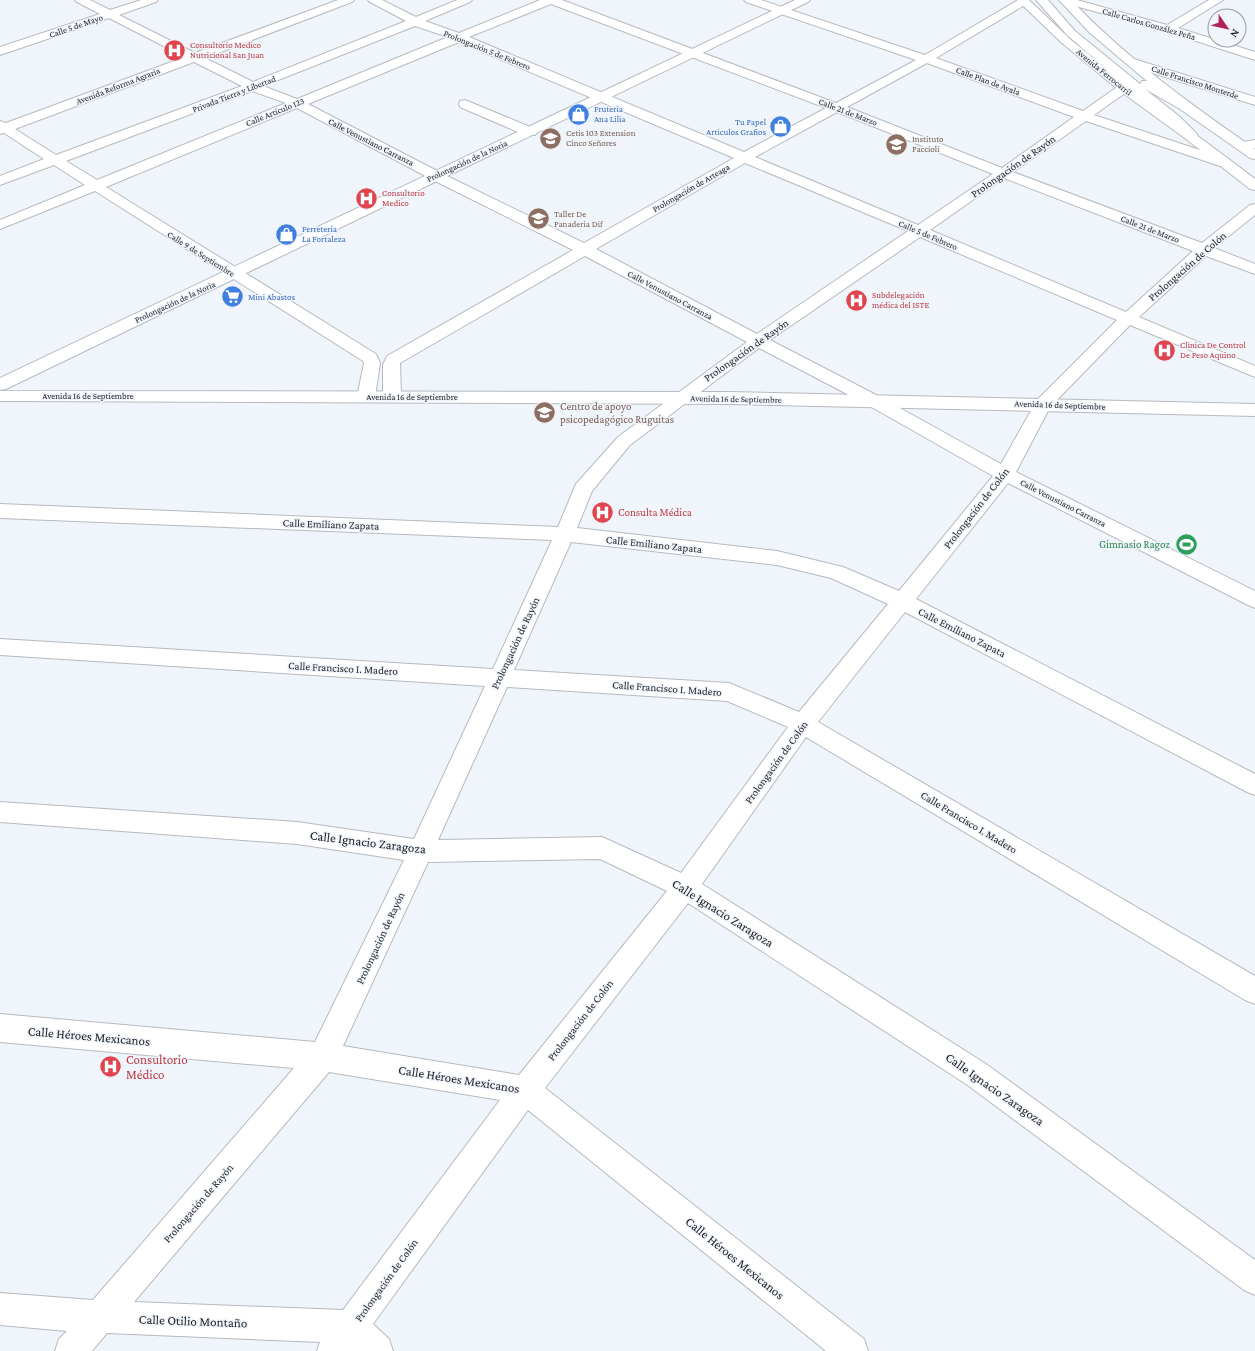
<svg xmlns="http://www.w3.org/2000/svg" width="1255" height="1351" viewBox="0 0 1255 1351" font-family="'Crimson Pro',serif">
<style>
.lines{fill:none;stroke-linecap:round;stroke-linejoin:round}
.street-casing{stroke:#b5babf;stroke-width:2}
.secondary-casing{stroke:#b5babf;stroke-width:2}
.primary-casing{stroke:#b5babf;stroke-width:2}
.street{fill:#fff;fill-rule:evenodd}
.secondary{fill:#fff;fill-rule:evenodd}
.primary{fill:#fff;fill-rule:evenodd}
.labels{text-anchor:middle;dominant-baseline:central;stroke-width:3;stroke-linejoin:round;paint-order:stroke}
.far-street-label{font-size:9px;fill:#1d1e21;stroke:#f0f5fb}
.far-health-label{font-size:9px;fill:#be3a42;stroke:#f0f5fb;text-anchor:start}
.far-shop-label{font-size:9px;fill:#366cbe;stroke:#f0f5fb;text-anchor:start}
.far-education-label{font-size:9px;fill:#785e54;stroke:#f0f5fb;text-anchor:start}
.street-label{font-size:11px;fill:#1d1e21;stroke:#f0f5fb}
.education-label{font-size:11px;fill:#785e54;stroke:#f0f5fb;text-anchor:start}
.health-label{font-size:11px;fill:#be3a42;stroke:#f0f5fb;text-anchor:start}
.leisure-label{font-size:11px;fill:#27864d;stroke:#f0f5fb;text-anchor:end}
.near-street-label{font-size:13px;fill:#1d1e21;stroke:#f0f5fb}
.near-health-label{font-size:13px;fill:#be3a42;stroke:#f0f5fb;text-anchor:start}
</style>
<rect width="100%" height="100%" fill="#f0f5fb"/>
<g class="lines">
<defs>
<path id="street" d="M75 0H90L110 10 141 0H158L156 2 119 15 195 53 338 0H354L352 2 205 58 253 82 406 21 370 2 368 0H382L416 17 457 0H472L470 2 425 21 459 33 540 0H562L836 103 916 60 746 2 744 0H761L925 55 1018 0H1029L1028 3 936 58 1083 111 1120 85H1128L1130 88 1128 91 1094 115 1230 160 1232 163 1230 166 1225 167 1220 166 1086 121 1013 172 1202 243 1250 205 1255 204V215L1214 248 1255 264V274L1206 256 1139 317 1255 366V377L1130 325 1050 407 1016 472 1255 591V608L1248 605 1008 483 916 599 1255 774V795L1247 792 905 612 818 722 1255 976V1004L1245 1000 806 737 702 884 986 1064 1255 1260V1295L1244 1290 966 1084 688 903 545 1088 864 1339 868 1351H826L528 1110 373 1324 389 1339 393 1351H317L320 1342 107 1333 92 1351H55L59 1339 67 1331 0 1325V1293L93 1300 294 1068 0 1042V1014L315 1042 404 860 297 844 0 822V802L297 822 414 839 485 686 0 655V639L493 669 552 540 0 518V504L558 527 576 484 618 437 747 342 585 256 400 363 401 397 398 401 392 402 386 401 383 397V365L387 356 573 250 431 179 297 108 106 187 376 354 380 363 375 397 372 401 366 402 360 401 357 397 364 363 363 361 95 191 0 229V220L85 185 54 165 0 185V176L44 159 4 133 0 134V121L6 123 185 57 109 18 0 55V47L100 14 77 2ZM551 4 826 108 744 152 469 37ZM415 26 448 37 297 99 263 86ZM459 42 734 158 584 243 441 173 308 104ZM194 62 242 86 56 155 15 129ZM927 63 1074 117 1002 168 847 107ZM252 91 286 103 97 180 66 161ZM837 112 993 174 918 225 755 157ZM745 163 908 231 757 334 596 249ZM1004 178 1193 251 1126 312 930 230ZM920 237 1117 320 1037 400 1001 464 880 397 770 340ZM759 348 868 405 993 476 899 591 843 567 777 551 577 528 592 491 630 445ZM571 542 777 565 831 578 888 604 799 712 729 683 514 670ZM507 687 727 701 788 727 681 873 602 837 438 840ZM600 859 667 891 519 1075 343 1046 428 862ZM329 1072 500 1100 343 1310 134 1302Z
M1059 0H1077L1167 25 1209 0H1223L1178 28 1255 52V60L1165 31 1061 2Z
M1134 59 1255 97V105L1130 66 1128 63 1130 60Z
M465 100 535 129 537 132 535 135H525L460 107 459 104 460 101Z
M1255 140V148L1242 150 1237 149 1235 146 1237 143Z"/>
<path id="secondary" d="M795 0H810L808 2 6 389 0 390V378Z
M1017 0H1029C1043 13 1057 27 1071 40 1130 89 1194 132 1255 179V190L1250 189 1186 139 1120 91 1062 43Z
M1059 0H1071C1125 57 1190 104 1255 149V159L1250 158 1180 109 1090 33Z
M0 391 727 392 1255 404V416L727 404 0 401Z"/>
<path id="primary" d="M1036 0H1048L1075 31 1140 84 1142 81H1150L1190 103 1191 106 1190 109H1180L1145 89 1180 117 1196 133 1198 136 1196 139H1186L1170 123 1067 35Z"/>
</defs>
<use href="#street" class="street-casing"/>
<use href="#secondary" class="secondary-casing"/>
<use href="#primary" class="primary-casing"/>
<use href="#street" class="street"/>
<use href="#secondary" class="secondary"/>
<use href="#primary" class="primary"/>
</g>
<defs>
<symbol id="hospital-disc" viewBox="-11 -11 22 22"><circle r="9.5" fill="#e0444e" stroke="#f0f5fb"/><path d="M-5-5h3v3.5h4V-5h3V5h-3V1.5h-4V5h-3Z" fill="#fff"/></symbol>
<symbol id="shop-disc" viewBox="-11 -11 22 22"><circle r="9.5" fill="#3f7fe0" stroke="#f0f5fb"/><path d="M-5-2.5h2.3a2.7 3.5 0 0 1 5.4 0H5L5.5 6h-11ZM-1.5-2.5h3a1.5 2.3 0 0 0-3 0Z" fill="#fff"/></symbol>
<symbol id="school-disc" viewBox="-11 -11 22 22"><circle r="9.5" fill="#8d6e63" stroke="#f0f5fb"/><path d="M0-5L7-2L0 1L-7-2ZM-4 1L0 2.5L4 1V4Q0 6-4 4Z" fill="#fff"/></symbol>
<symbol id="university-disc" viewBox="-11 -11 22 22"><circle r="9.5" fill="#8d6e63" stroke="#f0f5fb"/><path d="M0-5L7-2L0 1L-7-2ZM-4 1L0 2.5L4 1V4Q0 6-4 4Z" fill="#fff"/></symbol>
<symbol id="supermarket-disc" viewBox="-11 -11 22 22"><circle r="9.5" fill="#3f7fe0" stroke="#f0f5fb"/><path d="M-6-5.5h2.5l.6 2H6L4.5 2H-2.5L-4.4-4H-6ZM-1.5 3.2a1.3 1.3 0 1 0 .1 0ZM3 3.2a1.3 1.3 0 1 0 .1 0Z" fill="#fff"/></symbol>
<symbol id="stadium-disc" viewBox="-11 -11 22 22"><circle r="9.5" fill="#2e9e5b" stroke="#f0f5fb"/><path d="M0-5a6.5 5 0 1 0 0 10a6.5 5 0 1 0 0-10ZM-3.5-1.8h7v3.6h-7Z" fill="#fff"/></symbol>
</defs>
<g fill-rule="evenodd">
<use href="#hospital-disc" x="162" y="38" width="25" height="25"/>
<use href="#shop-disc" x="566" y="102" width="25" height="25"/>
<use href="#shop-disc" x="768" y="114" width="25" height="25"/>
<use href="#school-disc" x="538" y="126" width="25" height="25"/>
<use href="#school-disc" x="884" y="132" width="25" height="25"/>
<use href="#hospital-disc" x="354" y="186" width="25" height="25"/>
<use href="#university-disc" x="526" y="206" width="25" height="25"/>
<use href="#shop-disc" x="274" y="222" width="25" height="25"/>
<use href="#supermarket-disc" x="220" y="284" width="25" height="25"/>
<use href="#hospital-disc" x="844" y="288" width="25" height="25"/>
<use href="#hospital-disc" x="1152" y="338" width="25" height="25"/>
<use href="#school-disc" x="532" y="400" width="25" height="25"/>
<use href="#hospital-disc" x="590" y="500" width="25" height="25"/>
<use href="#stadium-disc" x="1174" y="532" width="25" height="25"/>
<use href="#hospital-disc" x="98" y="1054" width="25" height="25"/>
</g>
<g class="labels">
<g class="far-street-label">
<text transform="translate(1149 24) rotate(16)">Calle Carlos González Peña</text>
<text transform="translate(76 26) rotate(-19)">Calle 5 de Mayo</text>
<text transform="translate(487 50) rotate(22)">Prolongación 5 de Febrero</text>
<text transform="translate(1104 72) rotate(39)">Avenida Ferrocarril</text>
<text transform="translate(988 81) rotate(20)">Calle Plan de Ayala</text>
<text transform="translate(1195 82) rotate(18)">Calle Francisco Monterde</text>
<text transform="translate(118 86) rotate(-21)">Avenida Reforma Agraria</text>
<text transform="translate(234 94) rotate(-21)">Privada Tierra y Libertad</text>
<text transform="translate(275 112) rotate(-22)">Calle Artículo 123</text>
<text transform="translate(848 112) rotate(21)">Calle 21 de Marzo</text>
<text transform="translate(371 142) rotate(27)">Calle Venustiano Carranza</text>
<text transform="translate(467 161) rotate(-25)">Prolongación de la Noria</text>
<text transform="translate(691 188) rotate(-30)">Prolongación de Arteaga</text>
<text transform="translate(1150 229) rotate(21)">Calle 21 de Marzo</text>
<text transform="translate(928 235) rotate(23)">Calle 5 de Febrero</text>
<text transform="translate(201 254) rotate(32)">Calle 9 de Septiembre</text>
<text transform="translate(670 295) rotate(28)">Calle Venustiano Carranza</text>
<text transform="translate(175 302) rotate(-25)">Prolongación de la Noria</text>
<text x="88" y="396">Avenida 16 de Septiembre</text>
<text x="412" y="397">Avenida 16 de Septiembre</text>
<text transform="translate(736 399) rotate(1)">Avenida 16 de Septiembre</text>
<text transform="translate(1060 405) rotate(2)">Avenida 16 de Septiembre</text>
<text transform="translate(1063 503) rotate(27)">Calle Venustiano Carranza</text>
</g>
<g class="far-health-label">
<text x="190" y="45">Consultorio Medico<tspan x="190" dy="10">Nutricional San Juan</tspan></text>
<text x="382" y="193">Consultorio<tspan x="382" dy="10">Medico</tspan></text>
<text x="872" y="295">Subdelegación<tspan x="872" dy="10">médica del ISTE</tspan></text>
<text x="1180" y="345">Clinica De Control<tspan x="1180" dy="10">De Peso Aquino</tspan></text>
</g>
<g class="far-shop-label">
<text x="594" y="109">Fruteria<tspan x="594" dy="10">Ana Lilia</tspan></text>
<text x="766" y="122" text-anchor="end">Tu Papel<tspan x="766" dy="10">Articulos Grafios</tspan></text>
<text x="302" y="229">Ferreteria<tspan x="302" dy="10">La Fortaleza</tspan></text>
<text x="248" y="297">Mini Abastos</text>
</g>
<g class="far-education-label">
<text x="566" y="133">Cetis 103 Extension<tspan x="566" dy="10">Cinco Señores</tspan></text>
<text x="912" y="139">Instituto<tspan x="912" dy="10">Paccioli</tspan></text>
<text x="554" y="214">Taller De<tspan x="554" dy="10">Panaderia Dif</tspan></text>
</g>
<g class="street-label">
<text transform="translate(1013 166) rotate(-35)">Prolongación de Rayón</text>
<text transform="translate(1187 266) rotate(-41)">Prolongación de Colón</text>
<text transform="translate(746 350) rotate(-35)">Prolongación de Rayón</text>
<text transform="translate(976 508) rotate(-52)">Prolongación de Colón</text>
<text transform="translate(331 524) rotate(2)">Calle Emiliano Zapata</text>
<text transform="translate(654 544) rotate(6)">Calle Emiliano Zapata</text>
<text transform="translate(962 632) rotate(27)">Calle Emiliano Zapata</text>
<text transform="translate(515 643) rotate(-65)">Prolongación de Rayón</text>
<text transform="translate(343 668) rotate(3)">Calle Francisco I. Madero</text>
<text transform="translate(667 688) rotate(4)">Calle Francisco I. Madero</text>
<text transform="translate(776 762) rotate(-54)">Prolongación de Colón</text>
<text transform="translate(969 822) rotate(31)">Calle Francisco I. Madero</text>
<text transform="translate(380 938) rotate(-65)">Prolongación de Rayón</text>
<text transform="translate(580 1020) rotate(-52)">Prolongación de Colón</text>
<text transform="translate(198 1203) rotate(-49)">Prolongación de Rayón</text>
<text transform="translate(386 1280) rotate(-54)">Prolongación de Colón</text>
</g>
<g class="education-label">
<text x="560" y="406">Centro de apoyo<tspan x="560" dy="13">psicopedagógico Ruguitas</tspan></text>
</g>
<g class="health-label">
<text x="618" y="512">Consulta Médica</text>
</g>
<g class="leisure-label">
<text x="1170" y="544">Gimnasio Ragoz</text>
</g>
<g class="near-street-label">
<text transform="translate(368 842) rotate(7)">Calle Ignacio Zaragoza</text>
<text transform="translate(723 913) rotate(32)">Calle Ignacio Zaragoza</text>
<text transform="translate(89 1036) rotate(5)">Calle Héroes Mexicanos</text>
<text transform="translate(459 1079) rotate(9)">Calle Héroes Mexicanos</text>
<text transform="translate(995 1089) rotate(35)">Calle Ignacio Zaragoza</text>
<text transform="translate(735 1258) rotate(39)">Calle Héroes Mexicanos</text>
<text transform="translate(193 1321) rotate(2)">Calle Otilio Montaño</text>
</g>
<g class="near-health-label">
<text x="126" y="1059">Consultorio<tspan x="126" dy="15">Médico</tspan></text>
</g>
</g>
<g transform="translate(1227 28) rotate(124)"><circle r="19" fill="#f0f5fb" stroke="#9c9fa4"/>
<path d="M0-3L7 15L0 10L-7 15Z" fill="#b0235c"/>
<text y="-6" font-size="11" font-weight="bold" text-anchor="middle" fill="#1d1e21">N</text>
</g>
</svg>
